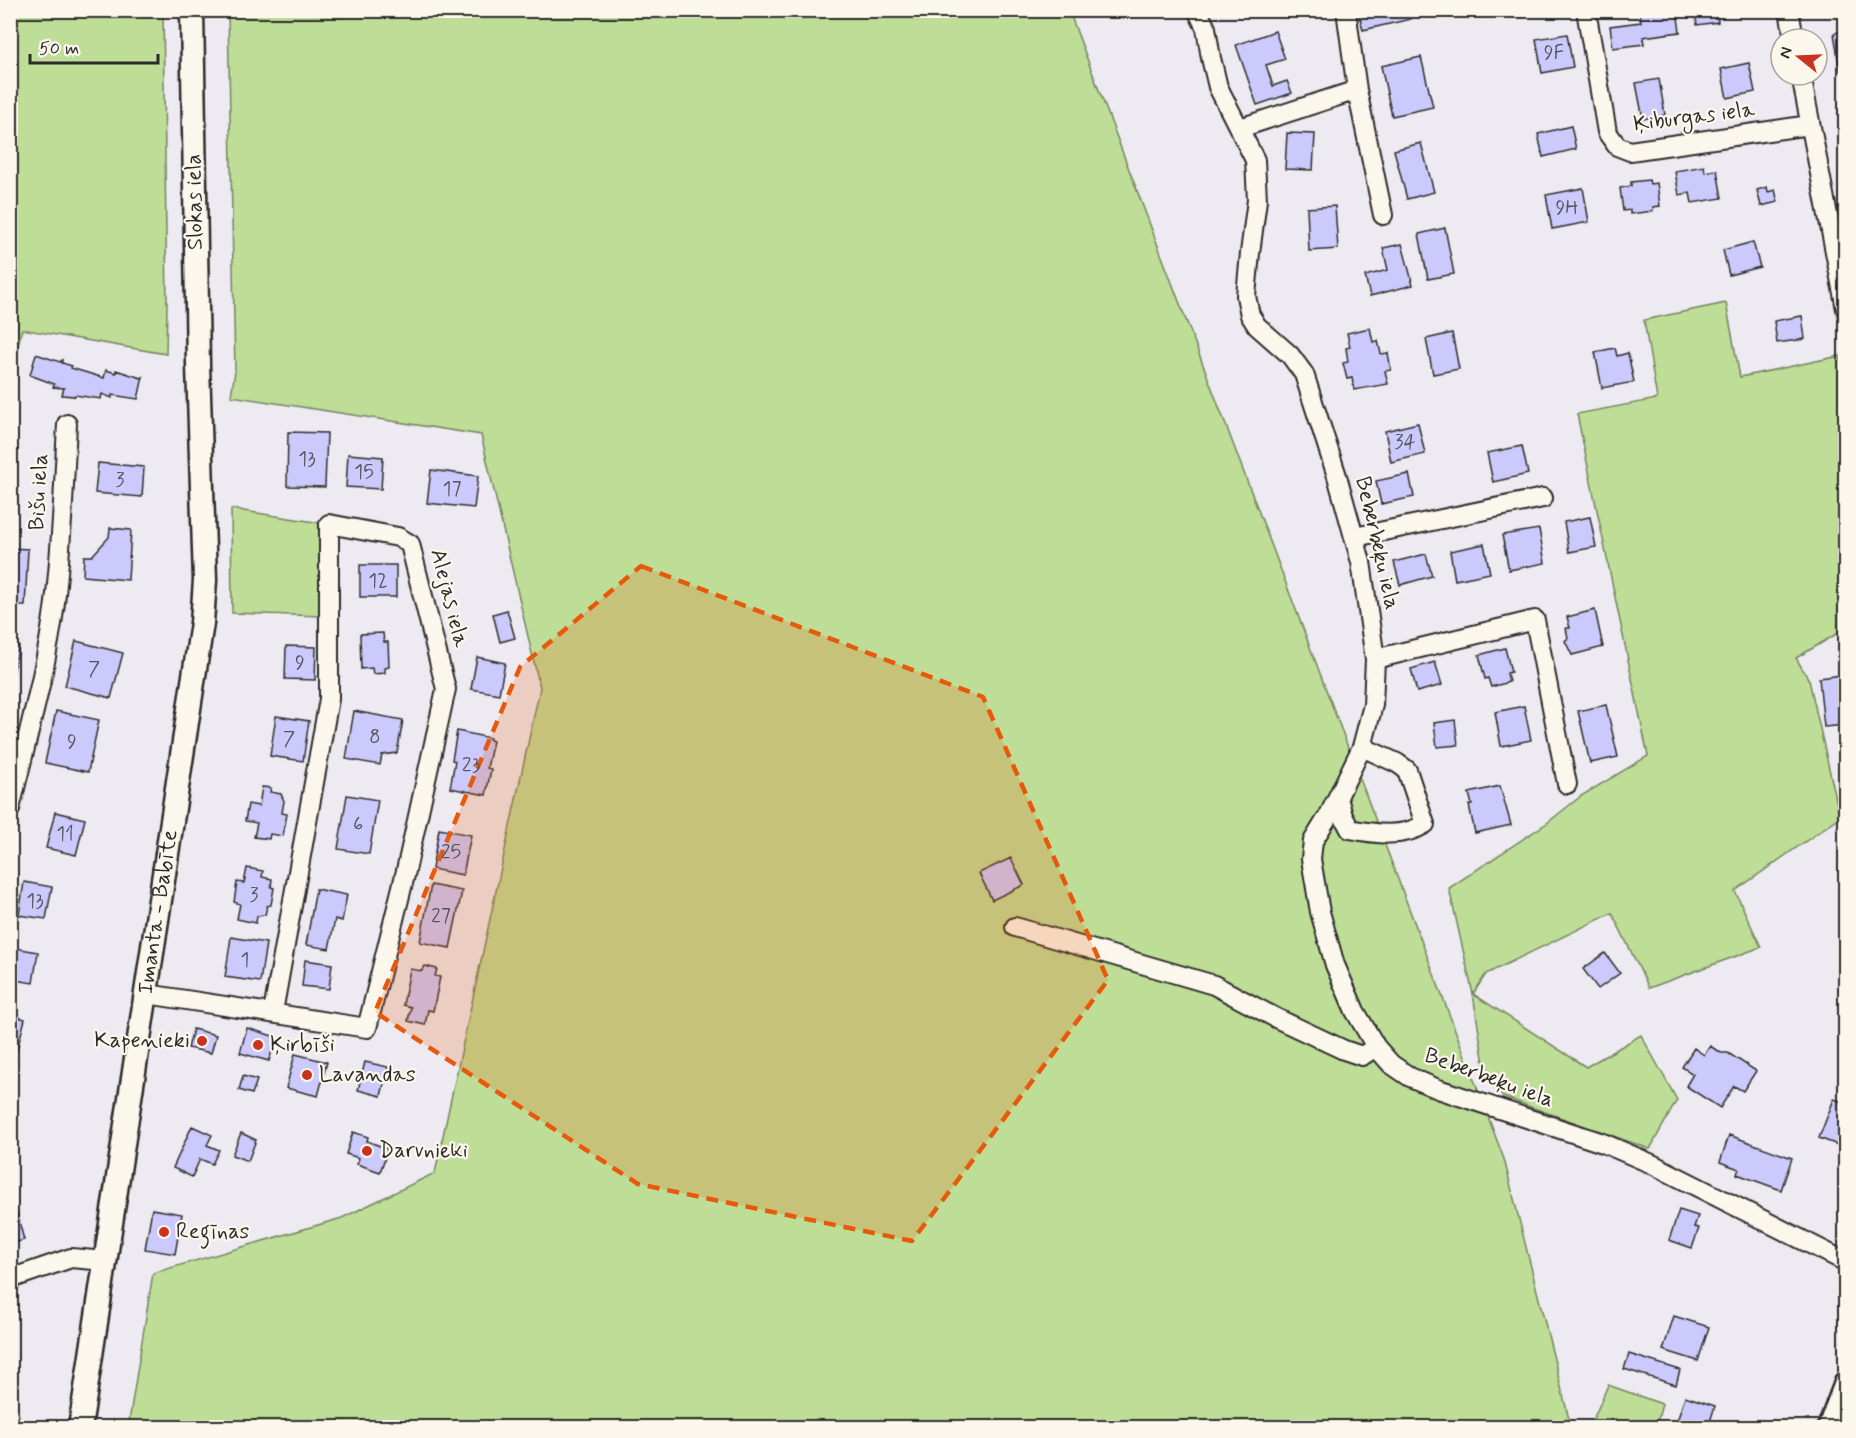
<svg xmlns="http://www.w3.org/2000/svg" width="1856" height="1438" viewBox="0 0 1856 1438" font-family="Mynerve,sans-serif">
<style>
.green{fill:#bedd96;stroke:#748460;stroke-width:1.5}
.building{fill:#cccafc;stroke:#2b2b2b;stroke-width:1.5}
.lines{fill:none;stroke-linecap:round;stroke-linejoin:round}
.minor-casing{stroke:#2b2b2b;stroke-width:22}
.major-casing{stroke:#2b2b2b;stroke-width:27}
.minor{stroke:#fbf7ec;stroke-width:18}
.major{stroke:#fbf7ec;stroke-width:22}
.marked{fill:#e8590c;fill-opacity:0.2;stroke:#e8590c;stroke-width:4.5;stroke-dasharray:12 8;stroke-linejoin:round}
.poi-dot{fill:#c8321e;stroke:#fbf7ec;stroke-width:2}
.labels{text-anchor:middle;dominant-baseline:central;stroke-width:4.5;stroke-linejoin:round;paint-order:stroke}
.number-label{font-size:20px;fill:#53535f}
.street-label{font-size:22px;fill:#2b2b2b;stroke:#fbf7ec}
.poi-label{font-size:22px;fill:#2b2b2b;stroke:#fbf7ec;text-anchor:start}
</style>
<rect width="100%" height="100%" fill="#edeaf1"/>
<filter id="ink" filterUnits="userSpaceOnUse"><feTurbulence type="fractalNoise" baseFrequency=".0167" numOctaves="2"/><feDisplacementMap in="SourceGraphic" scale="12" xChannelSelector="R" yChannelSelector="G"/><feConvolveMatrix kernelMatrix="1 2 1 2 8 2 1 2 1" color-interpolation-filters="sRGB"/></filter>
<g filter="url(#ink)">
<path class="green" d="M11 10 163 11 167 306 166 354 22 329 11 374Z
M228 11H1069L1504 1159 1571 1427 128 1428 153 1273 342 1218 435 1173 540 688 481 435 231 396 235 371Z
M1726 303 1740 377 1840 356 1846 392 1845 629 1796 658 1809 680 1840 817 1735 891 1761 947 1649 988 1612 913 1486 974 1473 994 1586 1067 1641 1035 1677 1100 1650 1149 1503 1097 1486 1077 1473 994 1449 888 1547 823 1581 796 1648 756 1577 414 1657 399 1644 320Z
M231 509 321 523 322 616 232 613Z
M1608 1385 1662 1404 1656 1427H1590Z"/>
<path class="building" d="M1358 10H1409L1411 19 1363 30Z
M1648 10H1677L1680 32 1643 37 1644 44 1613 48 1610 26 1641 22 1640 12Z
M1695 10H1717L1718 22 1697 25Z
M1275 31 1285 59 1266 65 1273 86 1287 81 1292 93 1257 105 1236 45Z
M1846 31V71H1840L1834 33Z
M1567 34 1573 67 1542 73 1536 39Z
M1421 57 1433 107 1392 116 1381 66Z
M1749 63 1755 92 1727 98 1721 69Z
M1659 79 1665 115 1643 119 1636 83Z
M1571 126 1576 149 1543 157 1538 134Z
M1287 133 1315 134 1313 170 1285 169Z
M1421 143 1434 192 1407 199 1394 150Z
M1704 166 1705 172 1717 170 1722 198 1692 203 1690 193 1679 195 1675 171Z
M1649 180 1650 184 1657 183 1660 206 1653 207V211L1630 214V210L1623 211 1620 188 1631 186V182Z
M1767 187 1768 192 1775 190 1778 202 1761 206 1757 190Z
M1583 188 1589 222 1552 229 1546 195Z
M1335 206 1338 249 1309 251 1307 208Z
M1445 228 1454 274 1428 279 1419 234Z
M1753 242 1760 267 1729 275 1723 250Z
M1402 244 1413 285 1370 296 1365 276 1388 270 1383 248Z
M1802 316 1805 339 1777 343 1774 321Z
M1370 328 1373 342 1378 341 1381 354 1388 353 1391 370 1385 371 1388 384 1354 390 1352 378 1347 379 1343 363 1348 362 1346 348 1350 347 1347 333Z
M1452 333 1459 369 1433 374 1426 339Z
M1615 348 1617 356 1628 353 1634 382 1602 388 1595 352Z
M36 354 60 362 62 360V363L72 366 71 368 104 378 106 370 116 373V370L141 378 143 377 138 399 112 395V398L102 394 101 399 75 395 74 397V396L62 395 64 388 53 387 54 384 30 375Z
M1418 423 1425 454 1391 462 1385 431Z
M288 432 327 433 325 487 287 486Z
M1522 446 1528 474 1493 482 1487 453Z
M348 454 383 457 381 489 346 487Z
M98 463 144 467 142 497 95 493Z
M431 470 478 476 474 508 427 503Z
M1409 474 1414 497 1381 504 1376 481Z
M1590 517 1596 547 1569 552 1564 522Z
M110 528 131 530 128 580 83 576 84 556H92L109 537Z
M1539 529 1545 563 1509 570 1502 535Z
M1484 544 1490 573 1455 580 1450 551Z
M10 548 28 549 25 606H10Z
M1426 554 1432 576 1400 585 1394 562Z
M360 565H396V597H360Z
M507 610 515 638 500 642 493 614Z
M1595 610 1603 647 1572 655 1565 641 1568 638 1566 628H1570L1567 617Z
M383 633 384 642H388L389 667 385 668V673L373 674 372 668 361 669 360 634Z
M76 641 123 653 111 698 65 686Z
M10 644 19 646 10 687Z
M286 646 316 647 315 680 285 679Z
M1505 648 1511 672 1507 673 1509 682 1491 687 1488 678 1485 679 1479 655Z
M477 657 505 663 499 694 471 689Z
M1435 662 1442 685 1417 692 1411 669Z
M1841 675 1846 725 1824 727 1819 678Z
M1606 705 1618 757 1590 763 1578 711Z
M1524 706 1531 740 1501 746 1495 712Z
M56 711 99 720 88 772 45 763Z
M354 711 403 720 397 753 382 755 380 765 346 759Z
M276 716 309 721 303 761 270 756Z
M1455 720 1458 745 1437 747 1434 723Z
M457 731 490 738V740L493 741 487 768 491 769 486 795 450 788 455 761 452 760Z
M1500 786 1511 825 1475 833 1469 805H1472L1469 793Z
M262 787 271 788 270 792 281 794 284 801 282 813 287 814 283 836 270 834 269 839 254 837 257 823 245 821 248 804 259 806Z
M347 795 378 800 369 854 338 849Z
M55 812 85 819 76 855 46 848Z
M439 829 471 835 463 875 432 869Z
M1011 858 1024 885 992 900 979 873Z
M247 868 263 871 262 877 272 879 271 887 274 888 271 905 267 906 265 915 257 916 256 923 237 919 240 904 234 902 237 882 244 883Z
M24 882 52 887 46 919 19 915Z
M431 885 462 891 450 948 420 942Z
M316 889 347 895 342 921 335 919 329 949 306 945Z
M231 937 266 943 260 982 225 977Z
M10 947 38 952 33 983 10 979Z
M1605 953 1620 973 1598 989 1583 969Z
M305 960 332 964 329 989 302 986Z
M425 966 437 969 435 976 440 977 433 1011 428 1010 425 1025 408 1021 411 1007 403 1005 410 969 422 971Z
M10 1015 25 1019 17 1050 10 1049Z
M247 1028 276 1037 269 1061 240 1053Z
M193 1029 216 1035 211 1053 188 1048Z
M1710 1046 1721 1053H1728L1756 1071 1743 1091 1734 1086 1720 1108 1686 1086 1693 1074 1682 1067 1694 1048 1704 1055Z
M295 1054 327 1062 318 1096 286 1088Z
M365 1062 388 1067 381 1096 358 1090Z
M243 1076 257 1080 252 1094 239 1090Z
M1834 1099 1846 1103V1139L1843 1147 1819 1138Z
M192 1126 212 1135 207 1145 219 1150 212 1164 200 1159 192 1177 173 1168Z
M353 1132 368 1137 367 1141 388 1149 380 1172 357 1164 359 1158 346 1154Z
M241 1133 256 1140 248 1161 232 1155Z
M1729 1135 1792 1158 1781 1190 1737 1174 1739 1169 1720 1162Z
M152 1209 182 1214 175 1254 145 1249Z
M16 1210 24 1240 10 1244V1211Z
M1679 1210 1698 1216 1694 1227 1699 1228 1692 1248 1669 1240Z
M1674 1316 1709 1327 1698 1361 1663 1350Z
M1629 1354 1680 1370 1676 1385 1624 1369Z
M1685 1396 1715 1406 1708 1428H1675Z"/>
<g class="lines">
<defs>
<path id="minor" d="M1197 10 1206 28 1211 58 1218 87 1255 160 1257 200 1250 253 1246 296 1250 315 1257 326 1290 355 1304 374 1337 476 1361 562 1375 659 1373 705 1362 747 1329 815 1313 841 1311 859 1320 912 1335 965 1355 1011 1376 1047 1391 1064 1410 1077 1438 1089 1603 1143 1652 1164 1846 1262
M1346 10 1357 90 1383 215
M1586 10 1607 132 1617 146 1630 151 1810 125
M1789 10 1794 39
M1801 75 1846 309
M1240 128 1357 90
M1355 537 1543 498
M1375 659 1535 620 1567 784
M1338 798 1343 816 1350 829C1375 834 1403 838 1425 824L1407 770 1397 763 1362 747
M10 809C26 741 46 672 55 603 62 543 64 484 67 424
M1015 927 1214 985 1276 1018 1344 1050 1362 1056 1376 1047
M147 994 367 1028 405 875 446 689 410 544 398 537 329 524V699L273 1012
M10 1279 71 1258 106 1261"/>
<g id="major">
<path id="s1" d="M80 1428 202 623 205 580 198 365 192 10"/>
<path d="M1829 1428 1846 1383"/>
</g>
</defs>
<use href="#minor" class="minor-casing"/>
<use href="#major" class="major-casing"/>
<use href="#minor" class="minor"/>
<use href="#major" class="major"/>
</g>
</g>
<path class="marked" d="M641 566 983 697 1108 980 912 1241 638 1184 375 1012 520 667Z"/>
<g class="poi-dot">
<circle cx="202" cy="1041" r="6"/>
<circle cx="258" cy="1045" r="6"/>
<circle cx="307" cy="1075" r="6"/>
<circle cx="367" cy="1151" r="6"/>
<circle cx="164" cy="1232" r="6"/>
</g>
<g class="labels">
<g class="number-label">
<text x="1554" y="53">9F</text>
<text x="1567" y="208">9H</text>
<text x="1405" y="442">34</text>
<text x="307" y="459">13</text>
<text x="364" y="472">15</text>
<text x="120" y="480">3</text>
<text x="452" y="489">17</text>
<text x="378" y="581">12</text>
<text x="300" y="663">9</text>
<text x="94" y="669">7</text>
<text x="375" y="737">8</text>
<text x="289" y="739">7</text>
<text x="72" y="742">9</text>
<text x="471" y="765">23</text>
<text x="358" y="824">6</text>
<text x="65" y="834">11</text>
<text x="451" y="852">25</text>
<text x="254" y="895">3</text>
<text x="35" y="901">13</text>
<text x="441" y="916">27</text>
<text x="245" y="960">1</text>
</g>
<g class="street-label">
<text transform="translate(1694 117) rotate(-7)">Ķiburgas iela</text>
<text transform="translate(195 202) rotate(-91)">Slokas iela</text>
<text transform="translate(39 492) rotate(-87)">Bišu iela</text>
<text transform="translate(1377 543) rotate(77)">Beberbeķu iela</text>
<text transform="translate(449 598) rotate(76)">Alejas iela</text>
<text stroke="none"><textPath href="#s1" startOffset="522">Imanta - Babīte</textPath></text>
<text transform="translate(1489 1078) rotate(20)">Beberbeķu iela</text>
</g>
<g class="poi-label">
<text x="190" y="1041" text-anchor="end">Kapenieki</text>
<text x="270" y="1045">Ķirbīši</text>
<text x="319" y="1075">Lavandas</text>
<text x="379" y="1151">Darvnieki</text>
<text x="176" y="1232">Regīnas</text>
</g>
</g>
<rect width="1856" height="1438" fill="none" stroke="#fbf7ec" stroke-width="36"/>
<rect x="18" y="18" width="1820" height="1402" fill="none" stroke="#2b2b2b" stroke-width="2" filter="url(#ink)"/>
<g transform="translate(1799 57) rotate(288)"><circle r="28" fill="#fbf7ec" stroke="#a8a59f" stroke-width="1.5"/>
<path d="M0-4.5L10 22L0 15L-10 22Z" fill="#c8321e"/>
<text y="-9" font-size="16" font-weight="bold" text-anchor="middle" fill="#2b2b2b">N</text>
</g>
<path d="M30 54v9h128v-9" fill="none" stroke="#2b2b2b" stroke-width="3"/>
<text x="39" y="54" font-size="18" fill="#2b2b2b" stroke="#fbf7ec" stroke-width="4.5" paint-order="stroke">50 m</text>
</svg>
